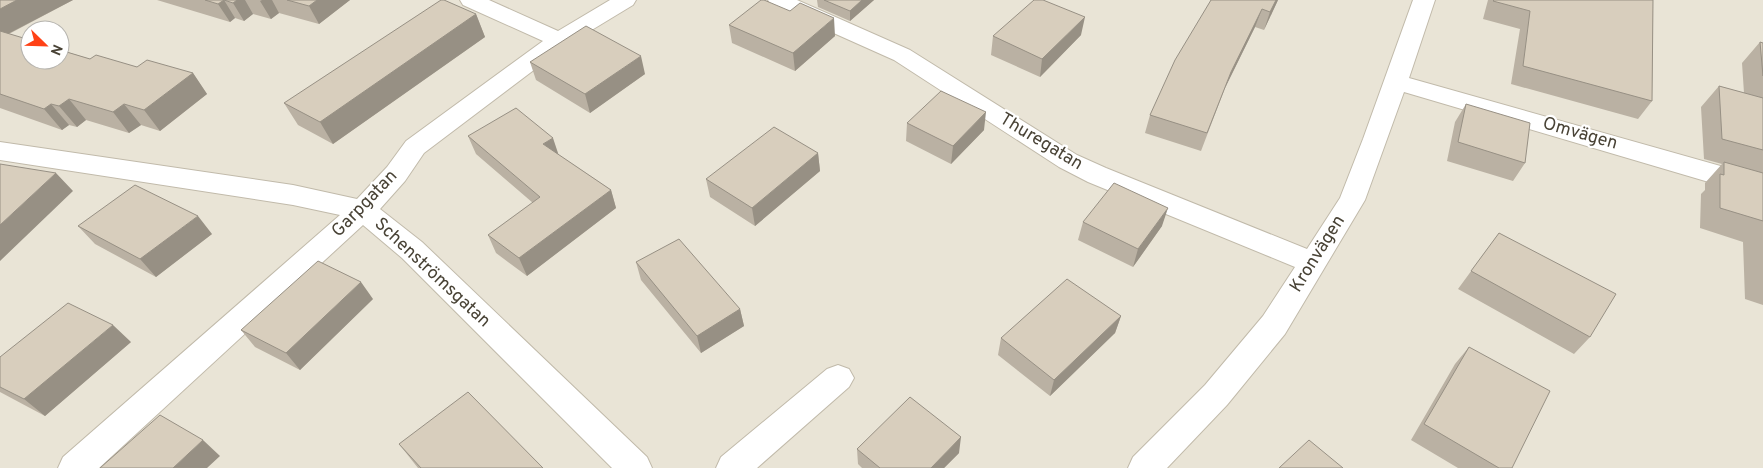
<svg xmlns="http://www.w3.org/2000/svg" width="1763" height="468" viewBox="0 0 1763 468" font-family="Overpass,sans-serif">
<style>
.residential{fill:#e9e4d6;fill-rule:evenodd}
.lines{fill:none;stroke-linecap:round;stroke-linejoin:round}
.minor-casing{stroke:#c1baaa;stroke-width:2}
.minor{fill:#fff;fill-rule:evenodd}
.wall{fill:#bab1a3}
.shaded-wall{fill:#979084}
.building{fill:#d8cebd;stroke:#979084}
.labels{text-anchor:middle;dominant-baseline:central;stroke-width:4.5;stroke-linejoin:round;paint-order:stroke}
.street-label{font-size:18px;fill:#494336;stroke:#fff}
</style>
<rect width="100%" height="100%" fill="#f5f2e8"/>
<path class="residential" d="M0 0H1763V468H0ZM30 30H60V60H30Z"/>
<g class="lines">
<defs>
<path id="minor" d="M460 0H489L558 31 610 0H636L633 5 567 45 424 153 405 181 380 209 422 242 647 457 652 468H612L402 258 363 225 99 468H58L63 457 340 215 293 205 0 160V142L293 185 357 199 387 167 406 141 543 41 463 5Z
M768 0H797L910 50 1077 155 1106 168 1307 249 1340 198 1363 139 1413 0H1435L1409 78 1763 178V198L1404 92 1365 200 1285 334 1227 405 1167 468H1128L1133 457 1205 385 1263 316 1295 267 1088 182 1059 167 894 60 771 5Z
M838 365 849 369 854 378 849 387 757 468H716L721 457 827 369Z"/>
</defs>
<use href="#minor" class="minor-casing"/>
<use href="#minor" class="minor"/>
</g>
<path class="wall" d="M0 0H73L9 34 90 59 137 67 193 73 207 94 160 131 141 125 129 133 86 120 77 127 69 125 62 130 0 108Z
M157 0H350L319 24 279 13 271 19 253 14 244 21 235 18 230 22Z
M817 0H874L850 21 818 7Z
M1211 0H1278L1264 30 1255 27 1224 90 1201 151 1145 133 1150 115Z
M1488 0H1653L1652 101 1638 119 1511 84 1520 29 1483 19Z
M476 14 485 37 333 144 298 125 284 103Z
M729 25 835 36 795 71 732 43Z
M1081 35 1040 77 991 55 993 36Z
M1760 42 1763 43V305L1745 299 1743 242 1700 228 1701 194 1705 190V183L1722 164 1704 159 1701 107 1719 86 1744 93 1742 63Z
M530 62 645 74 590 113 536 80Z
M1466 104 1525 163 1513 181 1447 161 1455 122Z
M907 123 984 130 951 164 906 141Z
M468 136 559 155 611 190 616 208 527 276 496 253 488 235 533 203 476 154Z
M818 153 820 171 755 226 710 197 706 179Z
M1083 222 1162 226 1133 267 1078 240Z
M78 226 212 234 156 277 95 244Z
M1499 233 1590 337 1574 354 1458 289Z
M636 262 740 309 744 326 701 353 641 280Z
M373 299 300 370 255 347 241 330Z
M1121 316 1115 333 1050 396 998 355 1001 338Z
M131 342 45 416 0 392V357Z
M1469 347 1512 468H1458L1411 440 1455 364Z
M399 444 543 468H418Z
M857 449 959 453 944 468H862L858 464Z"/>
<path class="shaded-wall" d="M17 0H73L0 38V9Z
M224 0 235 18 230 22 218 4Z
M237 0H245L253 14 244 21 233 3Z
M262 0H272L279 13 271 19 260 1Z
M317 0H350L319 24 309 6Z
M862 0H874L850 21V11Z
M1276 0H1278L1264 30 1270 12Z
M1262 9 1255 27 1224 90 1201 151 1231 72Z
M476 14 485 37 333 144 320 122Z
M1085 17 1081 35 1040 77 1042 59Z
M834 18 835 36 795 71 793 53Z
M641 56 645 74 590 113 585 94Z
M193 73 207 94 160 131 144 110Z
M69 99 86 120 77 127 59 106Z
M51 104 69 125 62 130 44 109Z
M124 104 141 125 129 133 113 112Z
M986 112 984 130 951 164 953 146Z
M553 138 559 156 543 144Z
M818 153 820 171 755 226 752 208Z
M56 173 73 191 0 261V225Z
M611 190 616 208 527 276 519 258Z
M1168 208 1162 226 1133 267 1138 249Z
M198 216 212 234 156 277 140 259Z
M361 282 373 299 300 370 286 353Z
M740 309 744 326 701 353 697 336Z
M1121 316 1115 333 1050 396 1054 380Z
M113 325 131 342 45 416 24 399Z
M961 437 959 453 944 468H931Z
M203 440 220 456 207 468H173Z"/>
<path class="building" d="M0 0H17L0 9Z
M205 0H237L233 3 224 0 218 4Z
M287 0H317L309 6Z
M441 0H444L476 14 320 122 284 103Z
M761 0H764L790 11 800 3 834 18 793 53 729 25Z
M824 0H862L850 11Z
M1034 0H1043L1085 17 1042 59 993 36Z
M1211 0H1276L1270 12 1262 9 1231 72 1207 133 1150 115 1175 60Z
M1494 0H1653L1652 101 1523 66 1530 11 1493 1Z
M586 26 641 56 585 94 530 62Z
M0 31 30 40V60H60V50L90 59 96 55 137 67 147 60 193 73 144 110 124 104 113 112 69 99 59 106 51 104 44 109 0 94Z
M1760 42 1763 43V76Z
M1719 86 1763 98V150L1722 139Z
M941 91 986 112 953 146 907 123Z
M1466 104 1530 123 1525 163 1458 142Z
M516 108 553 138 543 144 611 190 519 258 488 235 540 197 468 136Z
M774 127 818 153 752 208 706 179Z
M1724 162 1763 173V221L1720 208V174L1724 175Z
M0 164 56 173 0 225Z
M1114 183 1168 208 1138 249 1083 222Z
M135 185 198 216 140 259 78 226Z
M1499 233 1616 294 1590 337 1471 271Z
M679 239 740 309 697 336 636 262Z
M318 261 361 282 286 353 241 330Z
M1067 279 1121 316 1054 380 1001 338Z
M68 303 113 325 24 399 0 387V357Z
M1469 347 1550 391 1512 468H1499L1424 424Z
M468 392 543 468H421L399 444Z
M910 397 961 437 931 468H880L857 449Z
M160 415 203 440 173 468H100Z
M1309 440 1343 468H1279Z"/>
<g class="labels">
<g class="street-label">
<text transform="translate(1580 134) rotate(16)">Omvägen</text>
<text transform="translate(1041 142) rotate(31)">Thuregatan</text>
<text transform="translate(365 204) rotate(-46)">Garpgatan</text>
<text transform="translate(1318 254) rotate(-58)">Kronvägen</text>
<text transform="translate(432 273) rotate(43)">Schenströmsgatan</text>
</g>
</g>
<g transform="translate(45 45) rotate(113)"><circle r="24" fill="#ffffff" stroke="#b6b4af"/>
<path d="M0-4L9 19L0 12L-9 19Z" fill="#ff4116"/>
<text y="-8" font-size="14" font-weight="bold" text-anchor="middle" fill="#494336">N</text>
</g>
</svg>
